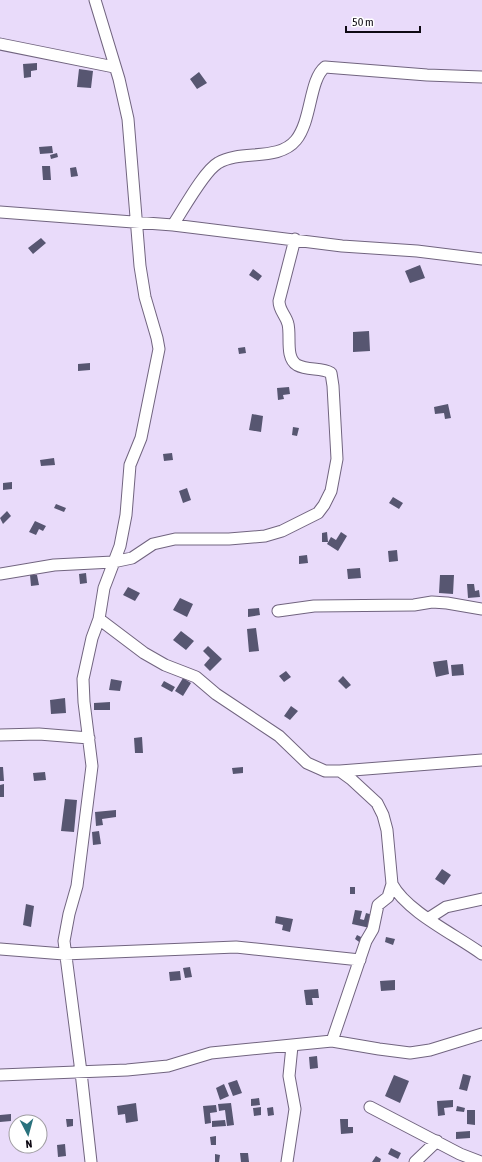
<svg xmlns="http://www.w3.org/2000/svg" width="482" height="1162" viewBox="0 0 482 1162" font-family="'Asap Condensed',sans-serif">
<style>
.building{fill:#575671}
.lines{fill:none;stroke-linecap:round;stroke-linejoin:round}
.minor-casing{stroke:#71647f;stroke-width:13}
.minor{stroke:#fff;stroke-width:11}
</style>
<rect width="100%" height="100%" fill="#e9dbfa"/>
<path class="building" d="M37 63V70L31 71V77L24 78 23 64Z
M79 69 93 71 91 88 77 87Z
M199 72 207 83 197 89 190 79Z
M52 146 53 153 40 154 39 147Z
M57 153 58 157 51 159 50 155Z
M42 166H50L51 180H43Z
M76 167 78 176 71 177 70 168Z
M41 238 46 243 33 254 28 248Z
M420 265 425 278 410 283 405 271Z
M253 269 262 276 258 281 249 275Z
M369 331 370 351 353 352V332Z
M245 347 246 353 239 354 238 348Z
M90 363V370L78 371V364Z
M289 387 290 394 283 395 284 399 278 400 277 388Z
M448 404 451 418 445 419 444 413 435 414 434 407Z
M252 414 263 416 261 432 249 430Z
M293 427 299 428 297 436 292 435Z
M172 453 173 460 164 461 163 454Z
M54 458 55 465 41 466 40 460Z
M12 482V489L3 490V483Z
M187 488 191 500 183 503 179 491Z
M393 497 403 503 399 509 389 503Z
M56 504 66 508 64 512 54 508Z
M7 511 11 516 3 524 0 518Z
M35 521 46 526 43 531 39 529 36 535 29 532Z
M327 532 328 542H322V533Z
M341 532 347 536 338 551 327 544 331 537 336 540Z
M397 550 398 561 389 562 388 551Z
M307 555 308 563 299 564V556Z
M360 568 361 578 348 579 347 569Z
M86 573 87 583 80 584 79 574Z
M30 575H37L39 585 31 586Z
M440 575H454L453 594 439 593Z
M467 584H474L475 591 479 590 480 597 468 598Z
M128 587 140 593 135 601 123 595Z
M180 598 193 604 187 617 173 610Z
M259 608 260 615 248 617V609Z
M256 628 259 651 249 652 247 629Z
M181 631 194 641 186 650 173 640Z
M208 646 222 659 210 671 204 665 210 658 203 651Z
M447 660 449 674 436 677 433 662Z
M463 664 464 675 452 676 451 665Z
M286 671 291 677 284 682 279 676Z
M343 676 351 685 346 689 338 681Z
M183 678 191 683 183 696 175 691Z
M111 679 122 681 120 691 109 690Z
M164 681 175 687 172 692 161 686Z
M65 698 66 713 51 714 50 700Z
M110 702V710H94V703Z
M291 706 298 711 290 720 284 716Z
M142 737 143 753H135L134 738Z
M0 767H3L4 781H0Z
M243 767V773L233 774 232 768Z
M45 772 46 780 34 781 33 773Z
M4 784V797H0V785Z
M65 799 77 800 74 832 61 831Z
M116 810V817L102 819 103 825 96 826 95 812Z
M99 831 101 844 93 845 92 832Z
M442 869 451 875 444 885 435 879Z
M350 887H355V894H350Z
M26 904 34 906 31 927 23 925Z
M355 910 362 911 360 919 364 920 366 913 373 915 370 928 352 924Z
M276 916 293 919 290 932 282 930 283 925 275 923Z
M357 935 365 939 362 944 355 939Z
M386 937 395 939 393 945 385 942Z
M190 967 192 977 185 978 183 968Z
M180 971 181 980 170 981 169 972Z
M395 980V990L381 991 380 981Z
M318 989 319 998H312L313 1005H306L304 990Z
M317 1056 318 1068 310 1069 309 1057Z
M463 1074 471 1076 467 1091 459 1089Z
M394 1075 409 1081 400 1103 385 1096Z
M237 1080 242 1093 233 1096 228 1083Z
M224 1084 229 1096 220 1100 216 1088Z
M259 1098 260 1105 251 1106V1099Z
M453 1100V1107L444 1108 445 1115 438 1116 437 1101Z
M136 1103 138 1121 126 1123 125 1114 118 1115 117 1106Z
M231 1103 234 1125 227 1126 225 1110 219 1111 218 1104Z
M216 1105 217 1112 210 1113 211 1123 205 1124 203 1106Z
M457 1106 465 1108 464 1112 456 1111Z
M261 1107V1115L254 1116 253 1108Z
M273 1107 274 1115 268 1116 267 1108Z
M467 1110H475V1125L467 1124Z
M11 1114V1121L0 1122V1115Z
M66 1119H73V1126L67 1127Z
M340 1119H348V1127H353V1133L341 1134Z
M225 1120 226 1126 212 1127V1121Z
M470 1131V1138L456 1139V1132Z
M216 1136V1145H211L210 1137Z
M65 1144 66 1156 58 1157 57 1145Z
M391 1148 401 1153 398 1159 388 1154Z
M240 1153H248L249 1162H241Z
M215 1154 220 1155 219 1162H215Z
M376 1156 381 1159 380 1162H372Z"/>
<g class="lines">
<defs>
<path id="minor" d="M0 44 114 67
M0 212 173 225 342 246 417 251 482 259
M173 225C183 210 204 171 218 163 241 149 278 162 296 140 312 120 309 80 325 67L427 75 482 77
M0 574 54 565 113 562 132 558 153 544 175 539H229L265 536 282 531 318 513 324 505 331 491 337 459 333 386 331 373C321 367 308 371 297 365 285 358 291 336 288 324 286 315 279 311 279 301L295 239
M278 611 314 606 414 605 432 602 447 603 482 609
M99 619 144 653 165 665 196 677 216 694 279 736 307 763 325 771H340L351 779 377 803 383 815 387 830 392 884C407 912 456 935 482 954
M0 735 39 734 89 738
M340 771 482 760
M429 918 446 907 482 899
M0 949 64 954 236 947 360 960
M332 1041 366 941 373 929 378 905 388 897 392 884
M0 1075 127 1070 168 1066 211 1053 332 1041 379 1049 410 1053 430 1050 482 1034
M370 1107 460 1154 481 1162
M91 1162 81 1072 64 941 69 914 77 886 92 766 84 702 83 679 92 638 99 619 104 588 120 546 126 515 130 465 141 438 159 349 157 338 145 297 140 266 128 119 119 79 95 0
M287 1162 295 1109 289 1076 292 1046
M415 1162 437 1141"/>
</defs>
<use href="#minor" class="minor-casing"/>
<use href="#minor" class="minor"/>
</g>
<g transform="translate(28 1134) rotate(174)"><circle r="19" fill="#ffffff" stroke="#9f9da1"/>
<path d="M0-3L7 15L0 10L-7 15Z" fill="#2a727d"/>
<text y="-6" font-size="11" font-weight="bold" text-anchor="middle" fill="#0e0913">N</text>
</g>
<path d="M346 26v6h74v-6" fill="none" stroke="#0e0913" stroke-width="2"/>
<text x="352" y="26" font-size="12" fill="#0e0913" stroke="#ffffff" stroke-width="3" paint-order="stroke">50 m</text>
</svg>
